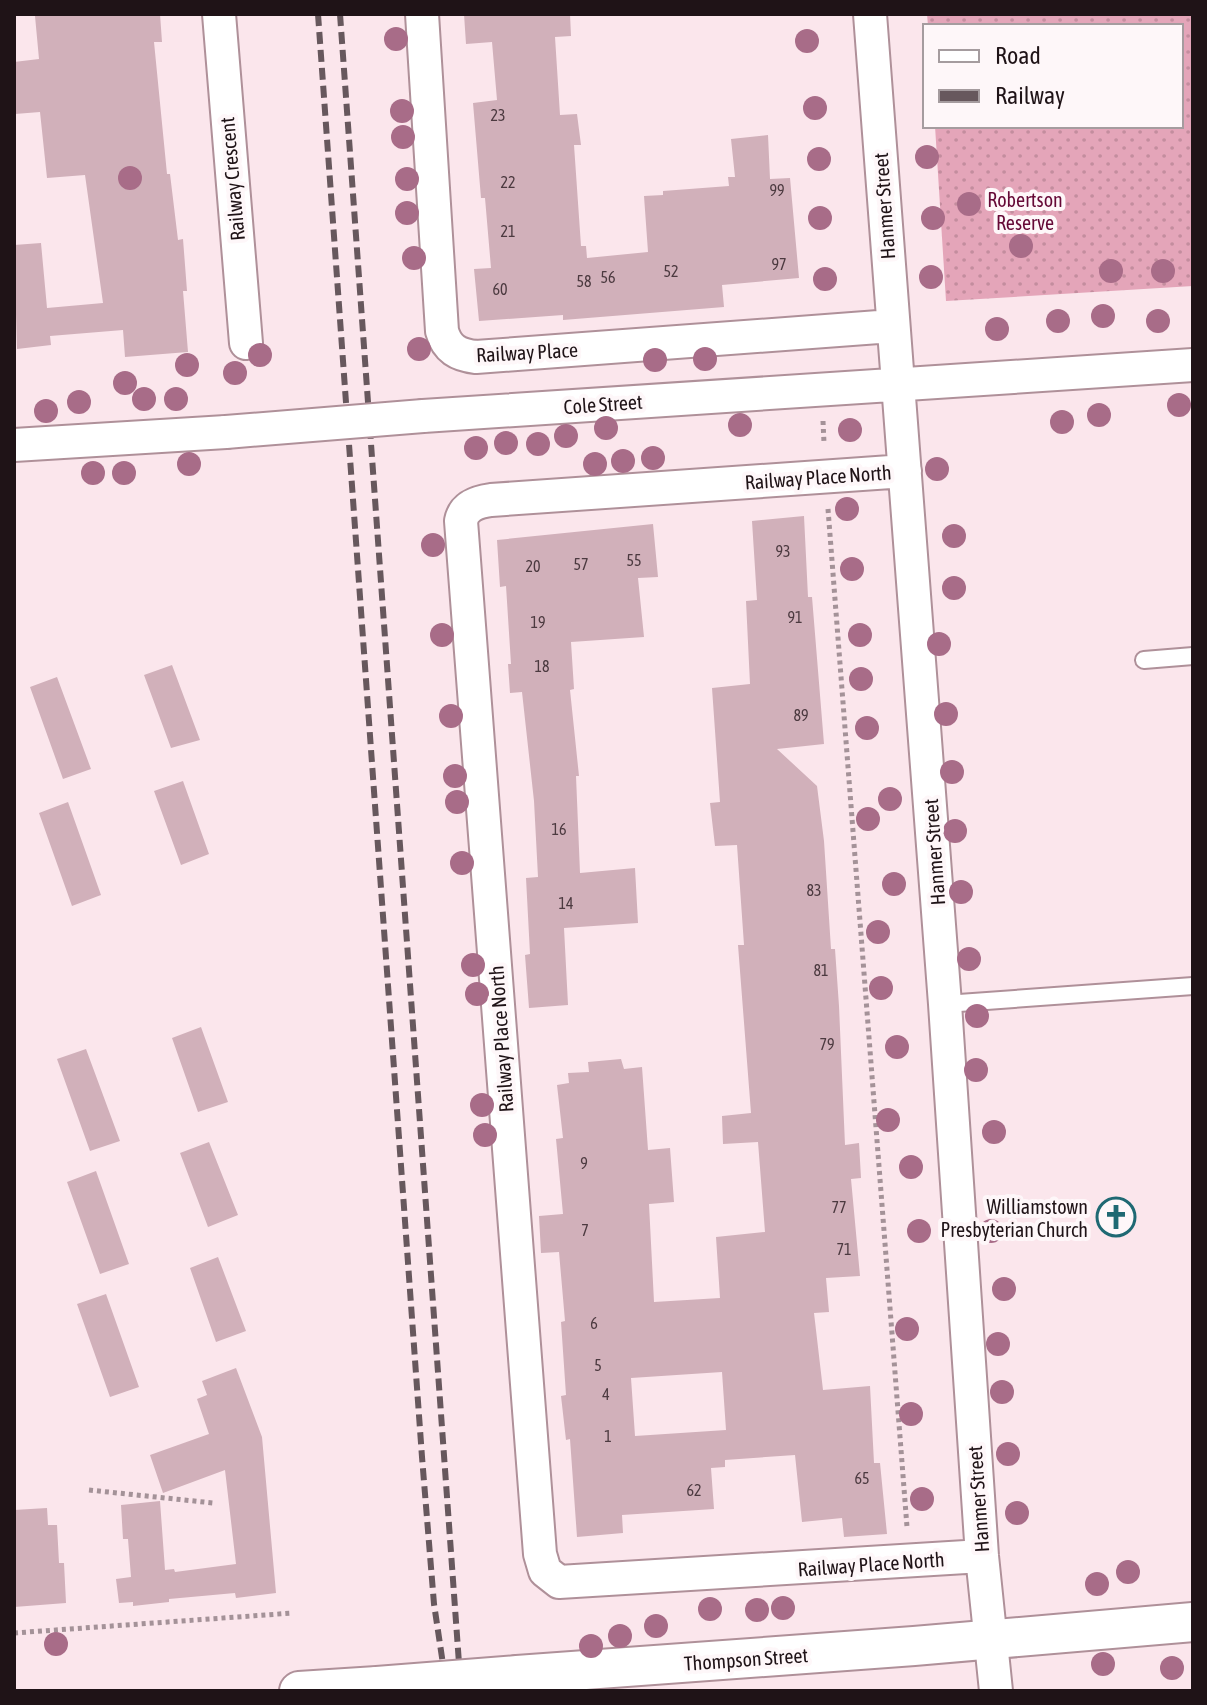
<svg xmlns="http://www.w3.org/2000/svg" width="1207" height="1705" viewBox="0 0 1207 1705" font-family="'Asap Condensed',sans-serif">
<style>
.grass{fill:url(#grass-dots)}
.building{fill:#d1b0ba;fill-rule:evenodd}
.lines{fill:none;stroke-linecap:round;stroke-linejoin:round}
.service-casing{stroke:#af9099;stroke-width:20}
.minor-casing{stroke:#af9099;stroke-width:36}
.tertiary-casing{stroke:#af9099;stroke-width:42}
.path{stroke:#a49298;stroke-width:5;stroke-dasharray:4 4;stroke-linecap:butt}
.service{stroke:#fff;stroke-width:16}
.minor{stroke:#fff;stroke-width:32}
.tertiary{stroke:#fff;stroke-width:38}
.rail{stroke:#67585d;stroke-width:6;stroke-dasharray:12 6;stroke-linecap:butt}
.minor-bridge-casing{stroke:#af9099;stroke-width:36;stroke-linecap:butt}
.tertiary-bridge-casing{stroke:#af9099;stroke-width:42;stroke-linecap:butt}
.minor-bridge{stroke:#fff;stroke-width:32}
.tertiary-bridge{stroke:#fff;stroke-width:38}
.tree{fill:#a86c88}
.labels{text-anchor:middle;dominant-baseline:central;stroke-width:8;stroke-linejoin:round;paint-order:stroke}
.number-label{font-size:16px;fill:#4c3a40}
.street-label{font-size:20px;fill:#1f1317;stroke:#fef7f9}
.park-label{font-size:20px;fill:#650836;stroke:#fef7f9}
.poi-label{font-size:20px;fill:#1f1317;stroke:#fef7f9;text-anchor:end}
</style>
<defs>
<pattern id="grass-dots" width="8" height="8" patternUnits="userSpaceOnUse" patternTransform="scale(2)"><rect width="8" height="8" fill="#e4a5b9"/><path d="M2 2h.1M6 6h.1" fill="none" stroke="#c38d9e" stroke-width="1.8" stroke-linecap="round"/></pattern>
</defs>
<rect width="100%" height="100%" fill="#fbe6ec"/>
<path class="grass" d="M927 14H1193V286L946 301 935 126H1181V26H928Z"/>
<path class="building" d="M67 14H160L162 42H154L167 174H170L178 240 183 239 187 291H183L188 352 125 357 123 330 50 336 51 345 17 349 14 245 41 243 47 308 103 303 85 175 47 178 40 112 15 114 14 62 39 59 35 16Z
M464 14H570L571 36 555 37 560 115 577 114 581 145H574L581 246H586L587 258 648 252 644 196 663 195V191L729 186 728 177H735L731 139 768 135 770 179 790 178 799 278 722 285 724 307 563 320V315L479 321 474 269 491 268 485 198H481L473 103 497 100 492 42 466 44Z
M804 516 808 597H812L824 744 777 749 817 786 824 841 831 949H835L839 1006 845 1145 859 1143 861 1178 851 1179 860 1276 826 1278 829 1312 814 1313 823 1390 870 1386 874 1463H880L887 1534 844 1537 842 1518 802 1522 795 1455 725 1460V1467L711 1468 714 1509 622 1515 623 1533 577 1537 570 1439 566 1440 561 1396 566 1395 561 1322 565 1321 559 1252 541 1253 539 1216 563 1214 556 1139 563 1138 557 1085 569 1083 568 1073 589 1072 588 1062 621 1059 624 1069 642 1067 648 1150 670 1148 674 1202 649 1204 654 1302 720 1298 716 1237 765 1232 758 1142 723 1144 722 1116 751 1113 738 945H744L737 845 715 846 710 803 720 802 712 688 750 684 746 601 757 600 752 521ZM722 1372 726 1430 635 1436 631 1378Z
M653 524 658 577 638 578 644 637 571 642 574 689 570 690 579 776H576L580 873 635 868 638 923 564 928 568 1005 529 1008 525 955 530 954 526 878 538 877 534 801 522 692 510 693 508 664H511L506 586 500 587 497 540Z
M172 665 200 740 171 748 144 675Z
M57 677 91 769 63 779 30 687Z
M183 781 209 854 181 865 154 791Z
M68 802 101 895 72 906 39 813Z
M201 1027 228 1102 198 1112 172 1038Z
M86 1049 120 1141 90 1151 57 1059Z
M209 1142 238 1215 208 1227 180 1153Z
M96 1171 129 1264 100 1274 67 1182Z
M218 1257 246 1331 216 1342 190 1268Z
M106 1294 139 1387 110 1397 77 1304Z
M236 1368 262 1437 276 1593 236 1598 235 1593 169 1599V1602L133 1606V1602L119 1603 116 1579 131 1577 128 1539H123L121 1505 160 1501 165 1570 174 1569 175 1572 236 1564 225 1470 163 1493 150 1455 209 1434 197 1399 207 1395 202 1381Z
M47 1508 48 1525H57L59 1563H64L66 1603 14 1607V1510Z"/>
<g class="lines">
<defs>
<path id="service" d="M1144 660 1193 656
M945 1004 1193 986"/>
<path id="minor" d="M219 14 246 343
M422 14 442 331C447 349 458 355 476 357L892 326
M870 14 945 1004 982 1556 996 1691
M423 416 1193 365
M14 445 226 432
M905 471 491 500C477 502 464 506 461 521L540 1554 545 1571 559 1582 982 1556"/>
<path id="tertiary" d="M517 1675 914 1646 1193 1622
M299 1691 377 1686"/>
</defs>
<use href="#service" class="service-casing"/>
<use href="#minor" class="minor-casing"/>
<use href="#tertiary" class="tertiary-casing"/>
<path class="path" d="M823 421 824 443
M828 509 907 1527
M89 1490 213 1503
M14 1633 293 1613"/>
<use href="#service" class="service"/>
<use href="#minor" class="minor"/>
<use href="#tertiary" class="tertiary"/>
<path class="rail" d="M318 14 422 1457 434 1604 447 1691
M340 14 461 1691"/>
<defs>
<path id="minor-bridge" d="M226 432 423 416"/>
<path id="tertiary-bridge" d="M377 1686 517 1675"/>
</defs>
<use href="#minor-bridge" class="minor-bridge-casing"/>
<use href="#tertiary-bridge" class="tertiary-bridge-casing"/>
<use href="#minor-bridge" class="minor-bridge"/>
<use href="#tertiary-bridge" class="tertiary-bridge"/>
</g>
<g class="tree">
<circle cx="396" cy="39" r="12"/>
<circle cx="807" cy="41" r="12"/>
<circle cx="815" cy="108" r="12"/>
<circle cx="402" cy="111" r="12"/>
<circle cx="403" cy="137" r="12"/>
<circle cx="927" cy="157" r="12"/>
<circle cx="819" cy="159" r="12"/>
<circle cx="130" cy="178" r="12"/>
<circle cx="407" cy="179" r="12"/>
<circle cx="969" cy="204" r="12"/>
<circle cx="407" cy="213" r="12"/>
<circle cx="820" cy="218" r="12"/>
<circle cx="933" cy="218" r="12"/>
<circle cx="1021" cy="246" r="12"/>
<circle cx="414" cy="258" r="12"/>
<circle cx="1111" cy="271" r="12"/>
<circle cx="1163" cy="271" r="12"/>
<circle cx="931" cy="277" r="12"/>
<circle cx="825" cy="279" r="12"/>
<circle cx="1103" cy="316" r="12"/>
<circle cx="1058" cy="321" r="12"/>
<circle cx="1158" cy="321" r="12"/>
<circle cx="997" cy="329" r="12"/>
<circle cx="419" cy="349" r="12"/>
<circle cx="260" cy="355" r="12"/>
<circle cx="705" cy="359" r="12"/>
<circle cx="655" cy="360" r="12"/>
<circle cx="187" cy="365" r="12"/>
<circle cx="235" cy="373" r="12"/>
<circle cx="125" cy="383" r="12"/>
<circle cx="144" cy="399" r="12"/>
<circle cx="176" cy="399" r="12"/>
<circle cx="79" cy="402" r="12"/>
<circle cx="1179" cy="405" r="12"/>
<circle cx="46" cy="411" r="12"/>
<circle cx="1099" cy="415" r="12"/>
<circle cx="1062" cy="422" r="12"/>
<circle cx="740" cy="425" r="12"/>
<circle cx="606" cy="428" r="12"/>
<circle cx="850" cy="430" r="12"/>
<circle cx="566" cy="436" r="12"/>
<circle cx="506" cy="443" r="12"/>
<circle cx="538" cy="444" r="12"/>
<circle cx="476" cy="448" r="12"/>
<circle cx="653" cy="458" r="12"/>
<circle cx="623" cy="461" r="12"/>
<circle cx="189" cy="464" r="12"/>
<circle cx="595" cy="464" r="12"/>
<circle cx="937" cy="469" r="12"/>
<circle cx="93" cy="473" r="12"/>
<circle cx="124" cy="473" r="12"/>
<circle cx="847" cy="509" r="12"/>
<circle cx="954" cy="536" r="12"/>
<circle cx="433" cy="545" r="12"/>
<circle cx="852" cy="569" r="12"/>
<circle cx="954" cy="588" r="12"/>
<circle cx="442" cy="635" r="12"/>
<circle cx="860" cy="635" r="12"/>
<circle cx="939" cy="644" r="12"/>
<circle cx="861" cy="679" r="12"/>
<circle cx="946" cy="714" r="12"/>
<circle cx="451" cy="716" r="12"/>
<circle cx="867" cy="728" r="12"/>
<circle cx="952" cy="772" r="12"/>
<circle cx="455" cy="776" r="12"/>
<circle cx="890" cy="799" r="12"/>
<circle cx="457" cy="802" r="12"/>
<circle cx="868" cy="819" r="12"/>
<circle cx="955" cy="831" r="12"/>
<circle cx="462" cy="863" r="12"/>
<circle cx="894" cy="884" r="12"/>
<circle cx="961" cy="892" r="12"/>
<circle cx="878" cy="932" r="12"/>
<circle cx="969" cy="959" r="12"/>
<circle cx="473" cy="965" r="12"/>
<circle cx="881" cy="988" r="12"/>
<circle cx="477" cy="994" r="12"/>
<circle cx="977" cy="1016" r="12"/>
<circle cx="897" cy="1047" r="12"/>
<circle cx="976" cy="1070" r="12"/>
<circle cx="482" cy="1105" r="12"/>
<circle cx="888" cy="1120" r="12"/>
<circle cx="994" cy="1132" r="12"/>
<circle cx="485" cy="1135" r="12"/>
<circle cx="911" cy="1167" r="12"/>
<circle cx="919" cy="1231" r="12"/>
<circle cx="991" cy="1231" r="12"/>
<circle cx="1004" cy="1289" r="12"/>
<circle cx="907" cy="1329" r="12"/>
<circle cx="998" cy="1344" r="12"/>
<circle cx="1002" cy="1392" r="12"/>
<circle cx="911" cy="1414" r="12"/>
<circle cx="1008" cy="1454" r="12"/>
<circle cx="922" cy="1499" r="12"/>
<circle cx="1017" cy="1513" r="12"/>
<circle cx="1128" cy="1572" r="12"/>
<circle cx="1097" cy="1584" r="12"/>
<circle cx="783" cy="1608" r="12"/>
<circle cx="710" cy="1609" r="12"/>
<circle cx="757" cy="1610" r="12"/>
<circle cx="656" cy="1626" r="12"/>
<circle cx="620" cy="1636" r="12"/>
<circle cx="56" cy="1644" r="12"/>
<circle cx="591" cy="1646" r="12"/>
<circle cx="1103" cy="1664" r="12"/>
<circle cx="1172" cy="1668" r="12"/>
</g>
<defs>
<symbol id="church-ring" viewBox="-11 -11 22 22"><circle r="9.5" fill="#fef7f9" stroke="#1f6973" stroke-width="1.5"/><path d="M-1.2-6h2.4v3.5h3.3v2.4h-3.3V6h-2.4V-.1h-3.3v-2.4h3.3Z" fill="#1f6973"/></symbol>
</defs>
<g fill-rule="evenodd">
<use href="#church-ring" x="1094" y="1195" width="44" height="44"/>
</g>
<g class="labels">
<g class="number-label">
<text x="498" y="115">23</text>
<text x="508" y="182">22</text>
<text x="777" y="190">99</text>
<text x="508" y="231">21</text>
<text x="779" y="264">97</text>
<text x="671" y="271">52</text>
<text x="608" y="277">56</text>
<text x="584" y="281">58</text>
<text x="500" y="289">60</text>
<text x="783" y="551">93</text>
<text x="634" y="560">55</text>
<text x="581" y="564">57</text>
<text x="533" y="566">20</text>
<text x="795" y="617">91</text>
<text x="538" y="622">19</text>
<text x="542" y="666">18</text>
<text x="801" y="715">89</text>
<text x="559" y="829">16</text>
<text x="814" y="890">83</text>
<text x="566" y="903">14</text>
<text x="821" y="970">81</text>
<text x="827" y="1044">79</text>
<text x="584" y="1163">9</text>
<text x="839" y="1207">77</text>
<text x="585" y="1230">7</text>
<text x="844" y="1249">71</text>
<text x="594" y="1323">6</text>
<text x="598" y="1365">5</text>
<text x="606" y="1394">4</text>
<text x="608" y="1436">1</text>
<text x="862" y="1478">65</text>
<text x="694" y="1490">62</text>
</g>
<g class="street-label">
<text transform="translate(232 179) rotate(-95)">Railway Crescent</text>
<text transform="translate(884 206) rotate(-94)">Hanmer Street</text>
<text transform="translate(527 352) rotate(-3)">Railway Place</text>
<text transform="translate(603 404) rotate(-4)">Cole Street</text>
<text transform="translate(818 477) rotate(-4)">Railway Place North</text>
<text transform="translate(934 852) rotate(-94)">Hanmer Street</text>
<text transform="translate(501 1039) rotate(-94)">Railway Place North</text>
<text transform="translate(978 1499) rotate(-94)">Hanmer Street</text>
<text transform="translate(871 1564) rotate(-4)">Railway Place North</text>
<text transform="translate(746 1659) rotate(-4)">Thompson Street</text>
</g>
<g class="park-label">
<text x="1025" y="199">Robertson<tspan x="1025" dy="23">Reserve</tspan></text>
</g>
<g class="poi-label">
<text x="1088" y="1206">Williamstown<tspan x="1088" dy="23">Presbyterian Church</tspan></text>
</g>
</g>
<rect width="1207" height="1705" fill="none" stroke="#1f1317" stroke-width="32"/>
<rect x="923" y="24" width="260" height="104" fill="#fef7f9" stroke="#a59c9f" stroke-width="2"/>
<rect x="939" y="50" width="40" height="12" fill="#ffffff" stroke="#a59c9f" stroke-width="2"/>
<text x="995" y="64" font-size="24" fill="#1f1317">Road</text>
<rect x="939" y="90" width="40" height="12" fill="#67585d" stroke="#a59c9f" stroke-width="2"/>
<text x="995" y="104" font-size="24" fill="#1f1317">Railway</text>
</svg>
